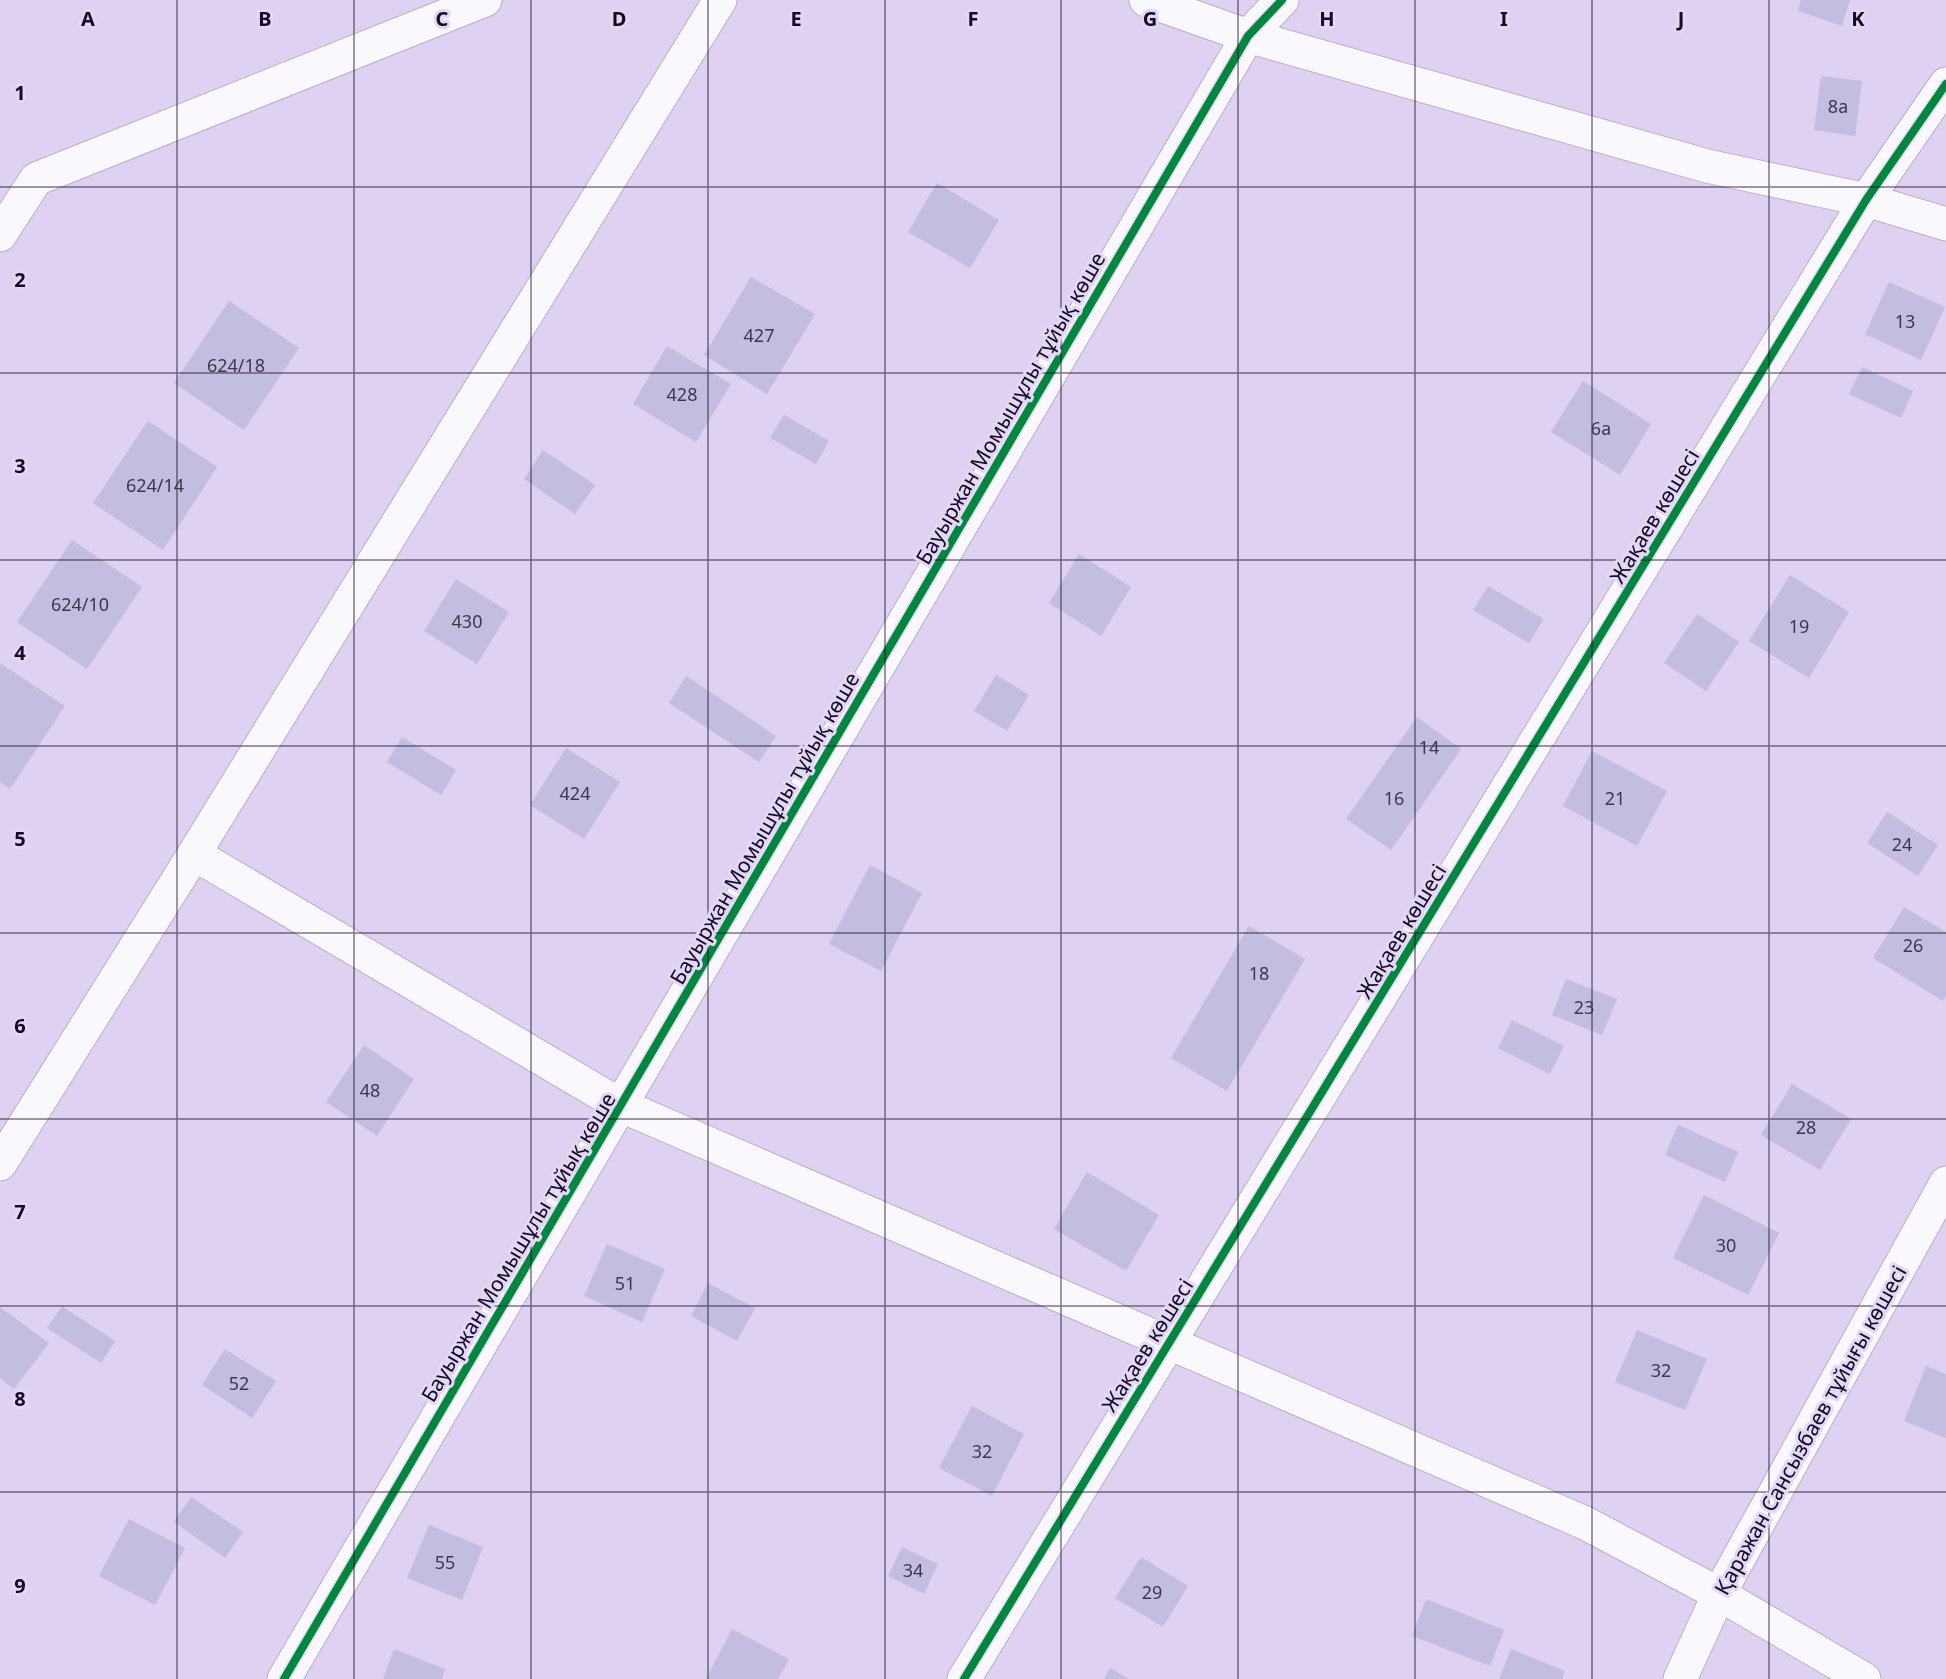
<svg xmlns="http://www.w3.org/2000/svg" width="1946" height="1679" viewBox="0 0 1946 1679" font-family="'Noto Sans',sans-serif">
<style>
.building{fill:#c3bddf}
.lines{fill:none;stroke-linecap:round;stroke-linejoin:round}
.street-casing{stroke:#baafca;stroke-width:35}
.street{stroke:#faf8fd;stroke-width:33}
.cycleway-casing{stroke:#e2d7f4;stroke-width:11}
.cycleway{stroke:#00873e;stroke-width:8}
.grid{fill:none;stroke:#150923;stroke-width:1.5;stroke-opacity:0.55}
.labels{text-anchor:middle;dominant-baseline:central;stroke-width:6;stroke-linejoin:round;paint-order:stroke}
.number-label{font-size:18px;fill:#403652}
.street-label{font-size:21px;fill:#150923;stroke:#e2d7f4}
.grid-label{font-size:20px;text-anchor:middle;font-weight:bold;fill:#150923;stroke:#e2d7f4;stroke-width:6;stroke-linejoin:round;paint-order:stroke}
</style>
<rect width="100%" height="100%" fill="#ded1f1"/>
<path class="building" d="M1801 0H1850L1842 26 1798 11Z
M1821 76 1862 81 1855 136 1814 130Z
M937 183 999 220 970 268 908 232Z
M751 277 815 314 767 394 704 355Z
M1889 282 1945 307 1921 360 1865 334Z
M229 301 299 348 244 430 174 383Z
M667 346 731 384 696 442 633 404Z
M1862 367 1913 391 1901 418 1849 394Z
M1583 381 1651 424 1620 475 1551 432Z
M784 415 829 441 816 464 770 438Z
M148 421 217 467 163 550 93 503Z
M543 450 595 485 575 514 524 479Z
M72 540 142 587 87 669 17 622Z
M1079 554 1131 587 1101 636 1049 603Z
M1790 575 1849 612 1809 678 1749 641Z
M456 579 509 612 477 664 424 631Z
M1488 586 1544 619 1529 643 1473 610Z
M1697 614 1739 642 1706 691 1664 663Z
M0 663 65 706 10 789 0 782Z
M996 675 1029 695 1007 731 974 711Z
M686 676 776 736 759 762 669 703Z
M1417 717 1461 749 1391 850 1346 819Z
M402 737 456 770 441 795 387 762Z
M566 748 620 782 584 839 530 805Z
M1592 751 1667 791 1637 846 1563 806Z
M1887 812 1938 845 1918 876 1867 843Z
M870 865 922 893 881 971 829 944Z
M1904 907 1946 932V996L1943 1001 1873 958Z
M1249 926 1305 959 1227 1091 1171 1058Z
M1566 979 1617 999 1602 1035 1552 1015Z
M1512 1020 1564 1046 1550 1074 1498 1048Z
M364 1045 414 1079 377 1136 326 1102Z
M1792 1084 1851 1119 1820 1170 1761 1135Z
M1678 1125 1738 1152 1725 1182 1665 1155Z
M1087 1172 1159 1215 1126 1271 1054 1229Z
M1704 1195 1779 1233 1748 1295 1673 1258Z
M607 1244 665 1269 642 1322 584 1296Z
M708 1283 755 1308 737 1341 691 1316Z
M62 1306 115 1341 101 1363 47 1328Z
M0 1307 49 1343 14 1389 0 1378Z
M1637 1330 1707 1359 1685 1410 1615 1382Z
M225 1349 276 1381 252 1418 202 1385Z
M1926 1366 1946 1374V1438L1904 1421Z
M972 1406 1024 1434 992 1496 939 1468Z
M191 1497 243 1532 225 1558 174 1522Z
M129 1519 185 1548 155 1605 99 1576Z
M429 1525 483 1547 462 1600 407 1578Z
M902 1547 938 1564 924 1594 888 1576Z
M1141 1557 1188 1586 1163 1627 1115 1598Z
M1426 1599 1504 1630 1490 1666 1412 1636Z
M732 1629 789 1659 778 1679H706Z
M394 1649 445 1669 442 1679H383Z
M1511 1649 1565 1671 1562 1679H1499Z
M1110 1668 1129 1679H1104Z"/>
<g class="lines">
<defs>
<path id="street" d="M1146 0 1248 36 1707 166 1866 200 1946 224
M0 235 36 179 485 0
M194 854 622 1106 1585 1523 1719 1594 1864 1679
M0 1164 194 854 720 0
M284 1679 1248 36 1282 0
M964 1679 1866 200 1946 84
M1680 1679 1719 1594 1946 1183"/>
</defs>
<use href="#street" class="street-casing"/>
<use href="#street" class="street"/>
<defs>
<path id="cycleway" d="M284 1679 1248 36 1282 0
M964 1679 1866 200 1946 84"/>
</defs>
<use href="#cycleway" class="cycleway-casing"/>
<use href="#cycleway" class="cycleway"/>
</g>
<path class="grid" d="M177 0V1679M354 0V1679M531 0V1679M708 0V1679M885 0V1679M1061 0V1679M1238 0V1679M1415 0V1679M1592 0V1679M1769 0V1679M0 187H1946M0 373H1946M0 560H1946M0 746H1946M0 933H1946M0 1119H1946M0 1306H1946M0 1492H1946"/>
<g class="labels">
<g class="number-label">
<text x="1838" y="106">8а</text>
<text x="1905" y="321">13</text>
<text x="759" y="335">427</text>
<text x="236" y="365">624/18</text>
<text x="682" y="394">428</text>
<text x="1601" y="428">6а</text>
<text x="155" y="485">624/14</text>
<text x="80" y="604">624/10</text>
<text x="467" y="621">430</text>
<text x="1799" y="626">19</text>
<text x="1429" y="747">14</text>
<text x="575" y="793">424</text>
<text x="1394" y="798">16</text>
<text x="1615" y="798">21</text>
<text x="1902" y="844">24</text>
<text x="1913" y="945">26</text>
<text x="1259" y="973">18</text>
<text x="1584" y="1007">23</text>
<text x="370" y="1090">48</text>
<text x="1806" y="1127">28</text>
<text x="1726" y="1245">30</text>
<text x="625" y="1283">51</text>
<text x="1661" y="1370">32</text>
<text x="239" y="1383">52</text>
<text x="982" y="1451">32</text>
<text x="445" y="1562">55</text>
<text x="913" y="1570">34</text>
<text x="1152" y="1592">29</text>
</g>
<g class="street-label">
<text transform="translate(1010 408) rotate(-60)">Бауыржан Момышұлы тұйық көше</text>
<text transform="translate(1654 516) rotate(-59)">Жақаев көшесі</text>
<text transform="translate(764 828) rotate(-60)">Бауыржан Момышұлы тұйық көше</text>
<text transform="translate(1401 931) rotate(-59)">Жақаев көшесі</text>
<text transform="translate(518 1247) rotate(-59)">Бауыржан Момышұлы тұйық көше</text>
<text transform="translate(1147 1345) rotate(-58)">Жақаев көшесі</text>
<text transform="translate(1810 1430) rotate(-61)">Қаражан Сансызбаев тұйығы көшесі</text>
</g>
</g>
<g class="grid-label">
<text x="88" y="26">A</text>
<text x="265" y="26">B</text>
<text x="442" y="26">C</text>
<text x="619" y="26">D</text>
<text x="796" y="26">E</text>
<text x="973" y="26">F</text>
<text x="1150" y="26">G</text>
<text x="1327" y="26">H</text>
<text x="1504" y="26">I</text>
<text x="1681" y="26">J</text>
<text x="1858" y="26">K</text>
<text x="20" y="100">1</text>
<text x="20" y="287">2</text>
<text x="20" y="473">3</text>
<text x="20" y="660">4</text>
<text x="20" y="846">5</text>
<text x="20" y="1033">6</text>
<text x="20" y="1219">7</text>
<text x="20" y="1406">8</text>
<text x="20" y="1593">9</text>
</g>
</svg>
